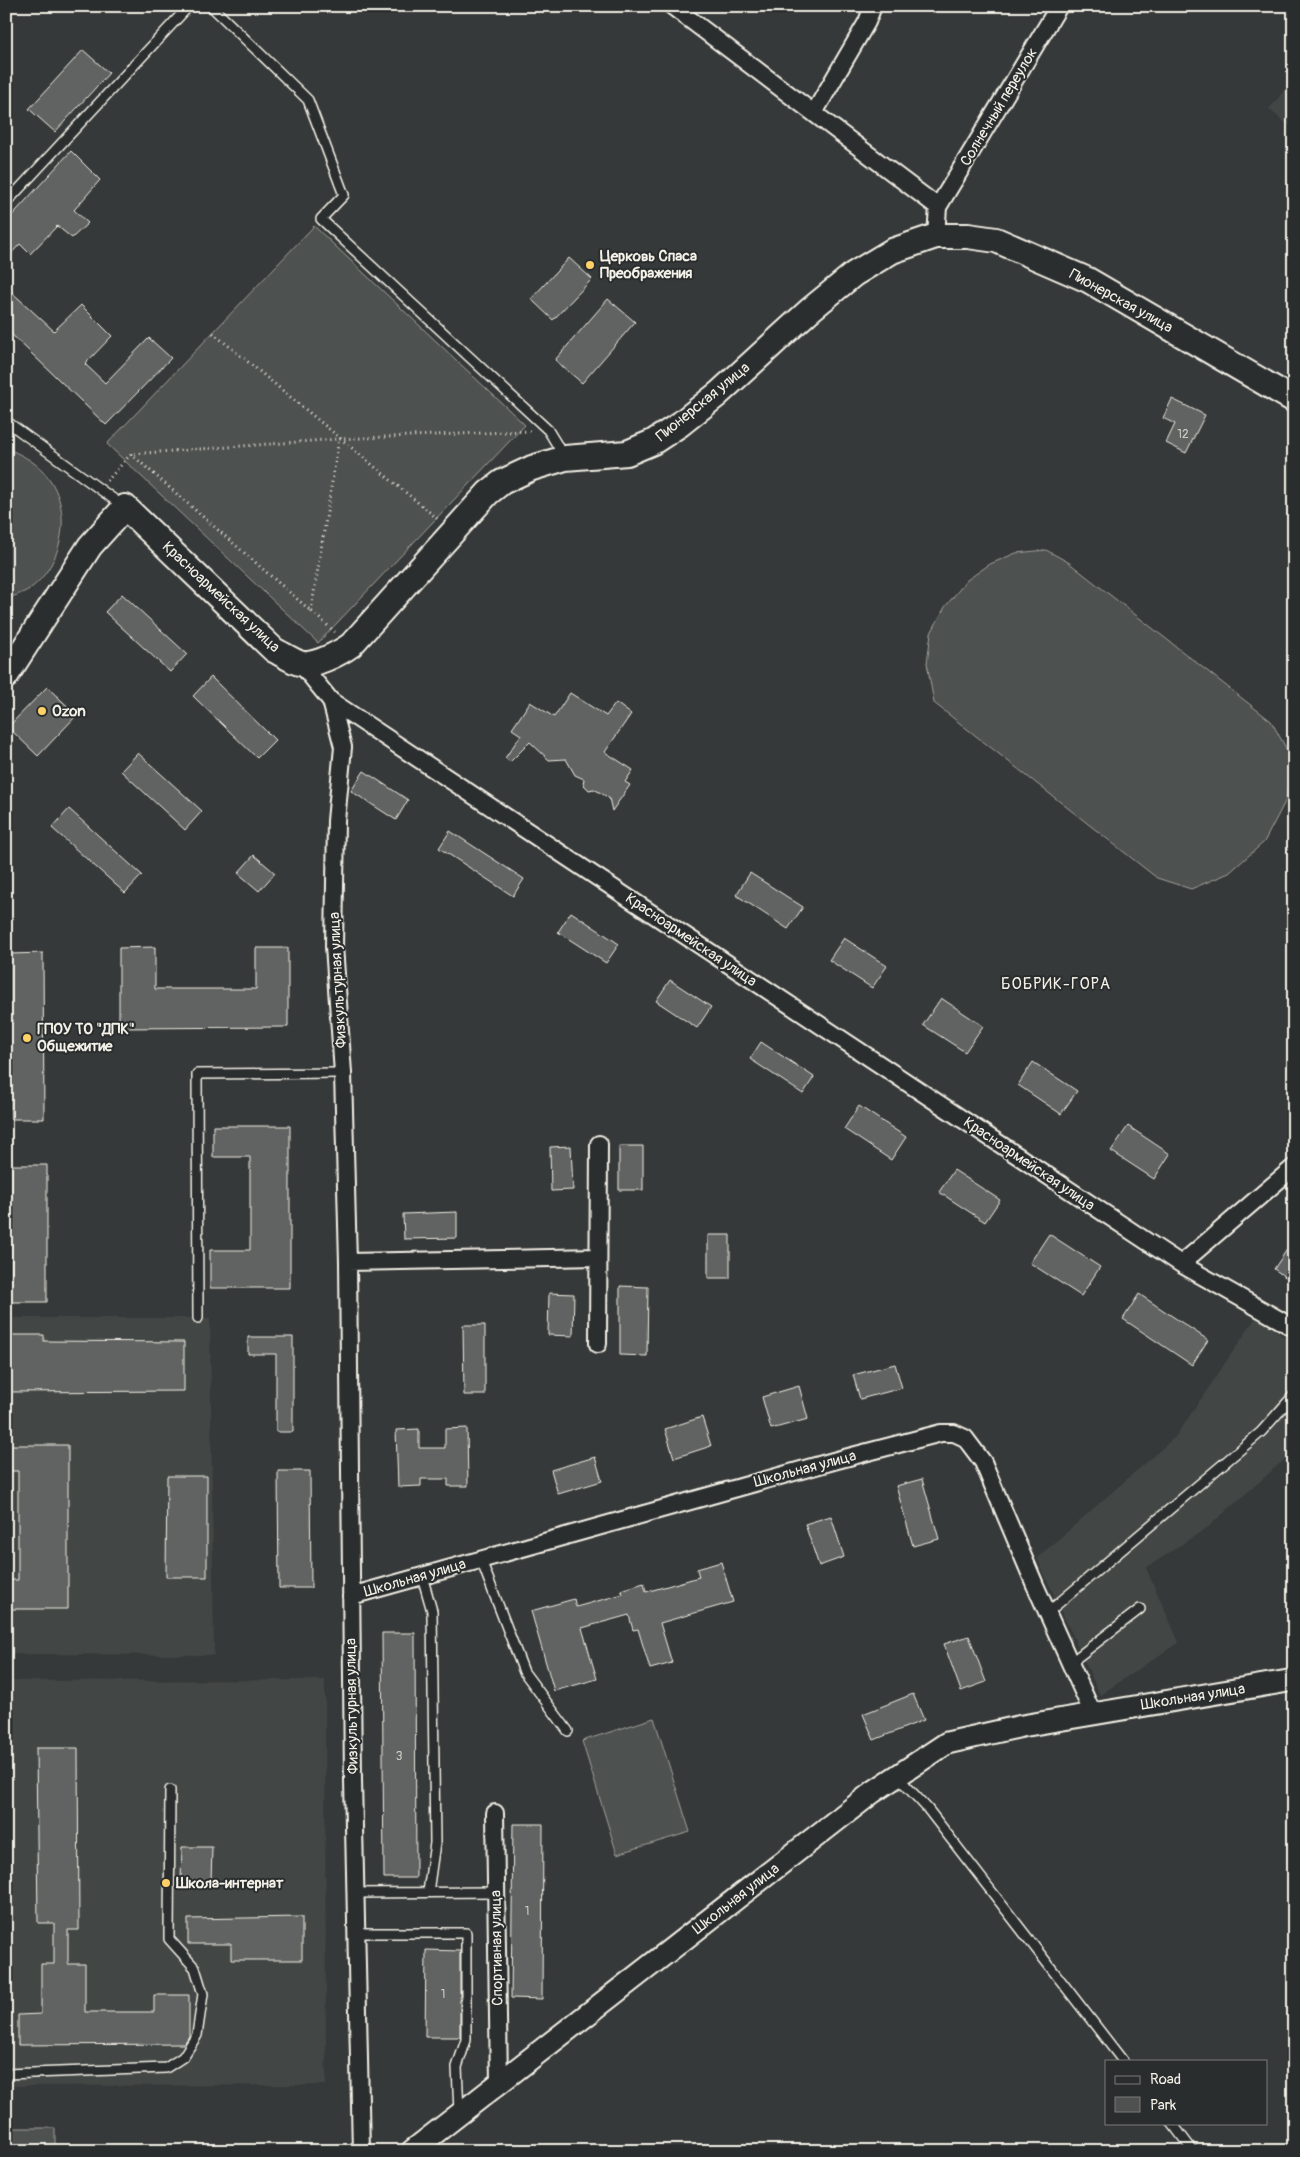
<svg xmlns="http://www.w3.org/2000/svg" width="1300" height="2157" viewBox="0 0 1300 2157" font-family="Pangolin,sans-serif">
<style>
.built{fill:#434645}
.green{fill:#4e514f;stroke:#a1a19c}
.building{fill:#616362;stroke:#f4f1e8}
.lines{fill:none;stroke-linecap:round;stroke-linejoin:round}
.service-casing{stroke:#f4f1e8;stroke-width:12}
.minor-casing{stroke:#f4f1e8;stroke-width:20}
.tertiary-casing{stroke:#f4f1e8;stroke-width:25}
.secondary-casing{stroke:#f4f1e8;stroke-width:28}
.path{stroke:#f4f1e8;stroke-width:3;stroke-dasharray:1 4;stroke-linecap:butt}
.service{stroke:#2a2d2e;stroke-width:9}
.minor{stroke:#2a2d2e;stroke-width:16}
.tertiary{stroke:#2a2d2e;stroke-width:21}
.secondary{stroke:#2a2d2e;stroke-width:24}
.poi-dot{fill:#ffd166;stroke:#2a2d2e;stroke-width:2}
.labels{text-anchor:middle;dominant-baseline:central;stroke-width:4;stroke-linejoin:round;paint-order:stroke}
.number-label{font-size:12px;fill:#cfcec6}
.street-label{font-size:15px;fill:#f4f1e8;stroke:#2a2d2e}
.poi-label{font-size:15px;font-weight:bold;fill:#f4f1e8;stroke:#2a2d2e;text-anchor:start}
.neighbourhood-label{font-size:16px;letter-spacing:1px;fill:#f4f1e8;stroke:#2a2d2e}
</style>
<rect width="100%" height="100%" fill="#363939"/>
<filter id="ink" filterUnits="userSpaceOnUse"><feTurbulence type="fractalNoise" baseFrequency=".02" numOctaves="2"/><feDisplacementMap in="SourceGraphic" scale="10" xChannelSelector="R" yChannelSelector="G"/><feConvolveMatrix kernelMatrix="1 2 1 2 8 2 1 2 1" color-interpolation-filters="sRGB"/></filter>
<g filter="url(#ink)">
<path class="built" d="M1294 79V130L1269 109Z
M1257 1316 1294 1345V1451L1208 1527 1146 1568 1179 1642 1100 1695 1037 1558 1176 1436Z
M6 1318H210L214 1655 6 1654Z
M325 1680 326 2085 6 2086V1681Z"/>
<path class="green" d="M314 226 525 425 318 643 107 444Z
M6 448C20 454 32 460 42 470 74 503 66 561 31 588 24 593 14 596 6 599Z
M1046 550 1068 562 1271 721 1291 757 1286 800 1264 842 1229 873 1191 889 1157 878 934 703 927 663 931 633 945 607 967 580 990 564 1016 553Z
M654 1718 690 1832 617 1854 582 1741Z
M6 2128H55V2151H6Z"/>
<path class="building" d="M83 50 109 73 55 132 29 109Z
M71 151 100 180 74 210 88 223 72 238 57 226 30 254 20 244 6 259V239L12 234 6 228V222Z
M569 258 592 279 553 320 531 299Z
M6 287 54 331 81 305 112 336 85 364 105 383 149 338 171 358 106 425 6 329Z
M608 299 635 322 582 383 555 360Z
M1172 399 1205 415 1186 453 1166 443 1175 424 1163 418Z
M122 594 187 654 170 672 105 612Z
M211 677 275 740 257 758 193 696Z
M47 687 77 715 38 756 8 727Z
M570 693 606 716 616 703 631 714 605 752 633 770 625 782 630 785 612 811 609 798 594 789 589 790 583 784 584 779 575 775 566 759 549 760 530 742 510 762 505 758 521 735 512 729 530 702 554 717Z
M138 753 202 811 185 830 121 771Z
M364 771 408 800 396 820 351 791Z
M69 809 142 875 125 893 52 828Z
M450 831 524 879 513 896 439 848Z
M254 855 275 873 259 891 238 873Z
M750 873 803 907 788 929 736 895Z
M571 912 619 944 606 963 558 932Z
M844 938 887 966 872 988 829 960Z
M155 947V989H256V948H288V1027L119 1028V948Z
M43 953 44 1119H10V954Z
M670 980 711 1007 697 1028 656 1001Z
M941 998 983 1026 965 1052 923 1025Z
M761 1042 814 1077 803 1094 750 1059Z
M1033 1062 1077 1091 1061 1114 1018 1085Z
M859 1106 906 1137 891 1160 844 1129Z
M213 1126H290V1288H210V1250H250V1157H213Z
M1128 1126 1170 1154 1154 1179 1111 1151Z
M571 1146 573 1190 551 1191 550 1147Z
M619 1146H643V1190H619Z
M12 1165H47V1302H11Z
M954 1170 1000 1200 985 1222 939 1192Z
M457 1212V1238L404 1239 403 1214Z
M1049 1234 1100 1267 1081 1296 1030 1263Z
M708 1235H730V1278H708Z
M1294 1239V1283L1274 1269Z
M620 1286 648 1287 647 1356 620 1355Z
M549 1293 574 1294 573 1336 548 1335Z
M1139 1294 1208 1340 1192 1365 1123 1319Z
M463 1325H485V1395H464Z
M6 1335H44V1341L184 1342V1391L6 1392Z
M248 1337H293V1432H276V1354H248Z
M895 1364 902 1388 860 1399 853 1375Z
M799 1386 808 1419 771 1429 762 1397Z
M702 1417 711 1446 674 1458 665 1429Z
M467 1428 468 1486H448V1479H421V1486L398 1487 396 1430 419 1429V1448H445V1429Z
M9 1445H68V1609H9V1580H18V1471H9Z
M595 1457 602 1481 558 1494 551 1470Z
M278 1471H310L311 1588H279Z
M167 1476H207V1577H166Z
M922 1479 939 1539 913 1546 896 1486Z
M831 1516 844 1557 819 1566 805 1524Z
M721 1562 733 1602 660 1623 672 1663 650 1669 638 1629 633 1630 629 1615 582 1628 597 1679 554 1691 531 1611 574 1599 576 1607 623 1594 621 1590 644 1583 646 1592 699 1577 697 1569Z
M382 1633H415L416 1878H384Z
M969 1636 986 1682 961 1691 944 1644Z
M913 1694 924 1720 874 1740 863 1714Z
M36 1748H78L79 1930H68V1964H85V2012H154V1995H189V2036L184 2044 18 2045V2015L41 2014V1964H54V1923H38Z
M513 1824H543L542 1999 511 1998Z
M182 1847H212L211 1881H181Z
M302 1917V1960H231V1944H188V1919Z
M426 1950 460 1951V2037H425Z"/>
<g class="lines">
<defs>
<path id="service" d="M211 6 308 100 344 195 321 219 548 430 565 458
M6 203 189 6
M6 421 123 506
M198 1318 197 1074 343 1073
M481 1560 524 1672 568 1731
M422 1576 432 1611 435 1843 428 1892
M1047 1613 1261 1432 1294 1395
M1070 1663 1140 1609
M897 1776 927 1808 1123 2061
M355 1893 497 1892
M356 1933H466V2040L457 2067 459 2112
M6 2074 166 2068 183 2057 197 2035 203 1994 195 1968 169 1939 170 1790
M1172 2123 1193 2151"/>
<path id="minor" d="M672 6 938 207 936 236
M814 113 867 22 873 6
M938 207 1059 6
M301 664 331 701 1181 1264 1294 1328
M331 701 343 747 336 821 334 946 343 1073 348 1262 353 1780 361 2151
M348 1262 598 1257
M1181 1264 1294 1167
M598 1344 599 1144
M351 1596 837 1460 941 1433H954L965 1438 983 1462 1035 1585 1093 1714
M495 1813 499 2083"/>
<path id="tertiary" d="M412 2151 873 1792 947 1743 1022 1726 1294 1680"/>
<path id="secondary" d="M6 676 90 546 125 507 274 650C282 654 291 660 299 663 312 668 340 653 351 645L488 493 502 482 532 468 565 458 627 453 653 442 679 425 718 394 810 310 854 274 892 251 936 236H968L996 240 1088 280 1294 400"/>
</defs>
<use href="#service" class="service-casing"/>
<use href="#minor" class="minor-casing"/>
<use href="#tertiary" class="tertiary-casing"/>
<use href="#secondary" class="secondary-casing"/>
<path class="path" d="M213 333 439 520
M131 454 335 632
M107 481 131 454 339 439 530 431
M311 611 339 439"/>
<use href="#service" class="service"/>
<use href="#minor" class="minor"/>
<use href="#tertiary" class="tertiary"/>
<use href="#secondary" class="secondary"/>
</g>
</g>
<g class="poi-dot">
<circle cx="590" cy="265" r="5"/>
<circle cx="42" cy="711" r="5"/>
<circle cx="27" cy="1038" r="5"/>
<circle cx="166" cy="1883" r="5"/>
</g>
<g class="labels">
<g class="number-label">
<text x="1183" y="434">12</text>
<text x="399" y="1756">3</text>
<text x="527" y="1911">1</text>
<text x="443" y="1994">1</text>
</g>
<g class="street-label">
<text transform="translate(999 107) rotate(-59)">Солнечный переулок</text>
<text transform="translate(1121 301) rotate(29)">Пионерская улица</text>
<text transform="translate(703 402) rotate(-39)">Пионерская улица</text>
<text transform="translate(221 597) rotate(43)">Красноармейская улица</text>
<text transform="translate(691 940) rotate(34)">Красноармейская улица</text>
<text transform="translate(338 980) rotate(-93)">Физкультурная улица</text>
<text transform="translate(1029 1164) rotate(34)">Красноармейская улица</text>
<text transform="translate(805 1469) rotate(-15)">Школьная улица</text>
<text transform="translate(415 1578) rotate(-16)">Школьная улица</text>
<text transform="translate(1193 1697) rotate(-9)">Школьная улица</text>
<text transform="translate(352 1706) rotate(-91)">Физкультурная улица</text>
<text transform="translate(736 1899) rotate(-38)">Школьная улица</text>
<text transform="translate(497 1948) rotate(-91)">Спортивная улица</text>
</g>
<g class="poi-label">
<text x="600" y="256">Церковь Спаса<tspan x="600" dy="17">Преображения</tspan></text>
<text x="52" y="711">Ozon</text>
<text x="37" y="1029">ГПОУ ТО "ДПК"<tspan x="37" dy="17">Общежитие</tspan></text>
<text x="176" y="1883">Школа-интернат</text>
</g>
<g class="neighbourhood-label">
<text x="1056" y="984">БОБРИК-ГОРА</text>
</g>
</g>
<rect width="1300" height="2157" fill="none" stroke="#2a2d2e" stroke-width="25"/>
<rect x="12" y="12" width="1275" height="2132" fill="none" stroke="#f4f1e8" stroke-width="2" filter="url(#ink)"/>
<rect x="1105" y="2060" width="162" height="65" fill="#2a2d2e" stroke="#7b7b78"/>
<rect x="1115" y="2076" width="25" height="8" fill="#2a2d2e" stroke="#7b7b78"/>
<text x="1150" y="2084" font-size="15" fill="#f4f1e8">Road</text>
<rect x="1115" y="2097" width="25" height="15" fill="#4e514f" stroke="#7b7b78"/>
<text x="1150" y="2110" font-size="15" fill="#f4f1e8">Park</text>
</svg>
